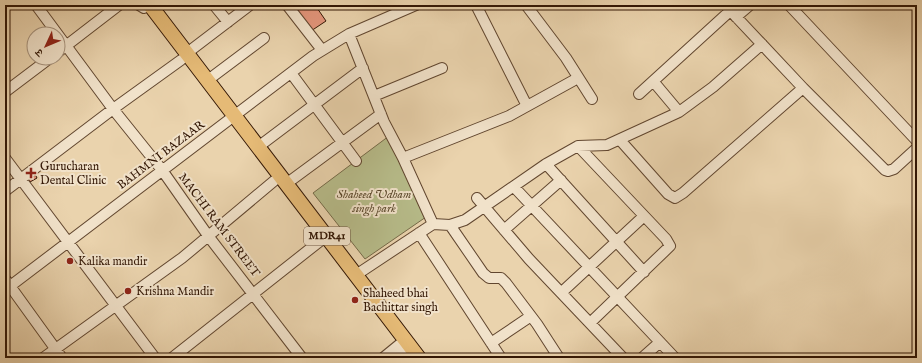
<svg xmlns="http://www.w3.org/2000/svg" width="922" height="363" viewBox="0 0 922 363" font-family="'IM FELL English','Noto Serif Devanagari',serif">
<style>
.green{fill:#b7bc8a;stroke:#756a48}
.building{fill:#e3957b;stroke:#331705}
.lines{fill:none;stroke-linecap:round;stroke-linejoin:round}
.minor-casing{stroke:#61462f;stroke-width:12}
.highway-casing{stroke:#331705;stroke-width:16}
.minor{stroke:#f1e2ca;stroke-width:10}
.highway{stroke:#e5ba76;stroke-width:14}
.poi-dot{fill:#8f2418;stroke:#f1e2ca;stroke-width:1.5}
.labels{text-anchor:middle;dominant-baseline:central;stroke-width:4;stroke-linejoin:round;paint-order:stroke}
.shield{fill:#f1e2ca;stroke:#6c5440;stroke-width:1}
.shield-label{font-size:11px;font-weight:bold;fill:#331705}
.street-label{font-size:12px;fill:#331705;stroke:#f1e2ca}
.poi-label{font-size:12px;fill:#331705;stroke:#f1e2ca;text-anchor:start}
.park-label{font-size:12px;font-style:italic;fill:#5b492d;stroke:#f1e2ca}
</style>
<rect width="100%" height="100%" fill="#ead3ad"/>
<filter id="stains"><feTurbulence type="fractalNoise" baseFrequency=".005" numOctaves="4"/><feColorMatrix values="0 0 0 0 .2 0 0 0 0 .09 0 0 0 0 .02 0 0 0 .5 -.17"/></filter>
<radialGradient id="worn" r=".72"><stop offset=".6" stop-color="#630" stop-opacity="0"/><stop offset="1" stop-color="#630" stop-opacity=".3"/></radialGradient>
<path class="green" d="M393 133 426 217 365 259 313 193Z"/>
<path class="building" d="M293 5H315L326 21 311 31Z
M34 172 37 178 30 182 27 177Z"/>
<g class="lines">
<defs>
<path id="minor" d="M36 5 113 109 162 170 209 237 302 358
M139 5 144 8
M214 5 228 22
M287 5 322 50
M476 5 527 106
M526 5 566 58 592 99
M725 5 803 88
M789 5 917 141
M736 17 750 5
M349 34 384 122 403 158 433 224
M58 52 119 5
M187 53 250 5
M291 73 356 161
M208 80 264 38
M653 81 679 112
M5 92 50 58
M639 94 730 11
M374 96 442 68
M620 140 668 194 675 198 683 193 803 88 885 170 888 171 894 169 917 148
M578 146 666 239 670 246 590 323
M258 147 363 68
M5 158 155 358
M403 158 509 116 578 78
M546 164 644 272
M286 184 381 114
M514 187 675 358
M5 191 113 109 181 60
M477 198 529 259 623 358
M450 225 483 273 489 278H501L506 283 537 324 559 358
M504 230 561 180
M419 233 501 358
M356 275 433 224 450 225 465 220 546 164 578 146 607 145 679 112 713 87 762 44
M5 279 62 358
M5 290 313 56 349 34 416 5
M562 292 644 216
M491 343 531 316
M43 358 182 258 274 181
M172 358 320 241
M383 358 405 340
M397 358 411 347
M642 358 660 342"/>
<path id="highway" d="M150 5 419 358"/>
</defs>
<use href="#minor" class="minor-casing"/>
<use href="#highway" class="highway-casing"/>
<use href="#minor" class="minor"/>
<use href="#highway" class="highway"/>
</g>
<g class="poi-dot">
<path d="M29 167h4v4h4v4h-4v4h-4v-4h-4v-4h4z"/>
<circle cx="70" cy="261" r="4"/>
<circle cx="128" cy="291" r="4"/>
<circle cx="355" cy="300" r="4"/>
</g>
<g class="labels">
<rect class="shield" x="304" y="227" width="46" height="18" rx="3"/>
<g class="shield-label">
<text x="327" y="236">MDR41</text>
</g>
<g class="street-label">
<text transform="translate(161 155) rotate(-37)">BAHMNI BAZAAR</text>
<text transform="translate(219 225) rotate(53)">MACHI RAM STREET</text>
</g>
<g class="poi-label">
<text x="40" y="166">Gurucharan<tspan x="40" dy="14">Dental Clinic</tspan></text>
<text x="78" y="261">Kalika mandir</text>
<text x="136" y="291">Krishna Mandir</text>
<text x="363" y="293">Shaheed bhai<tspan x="363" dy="14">Bachittar singh</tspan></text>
</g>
<g class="park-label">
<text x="374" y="194">Shaheed Udham<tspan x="374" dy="14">singh park</tspan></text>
</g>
</g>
<rect width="922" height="363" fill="none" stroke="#ead3ad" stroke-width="20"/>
<rect x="6" y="6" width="910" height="351" fill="none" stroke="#331705" stroke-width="2"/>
<rect x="10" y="10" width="902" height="343" fill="none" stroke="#331705"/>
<g transform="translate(46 46) rotate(226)"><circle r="19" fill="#f1e2ca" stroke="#a5917b"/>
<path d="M0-3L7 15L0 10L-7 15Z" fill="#8f2418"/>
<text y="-6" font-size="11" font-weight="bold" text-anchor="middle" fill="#331705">उ</text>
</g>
<rect width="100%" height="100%" filter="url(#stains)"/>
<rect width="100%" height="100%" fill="url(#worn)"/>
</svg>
